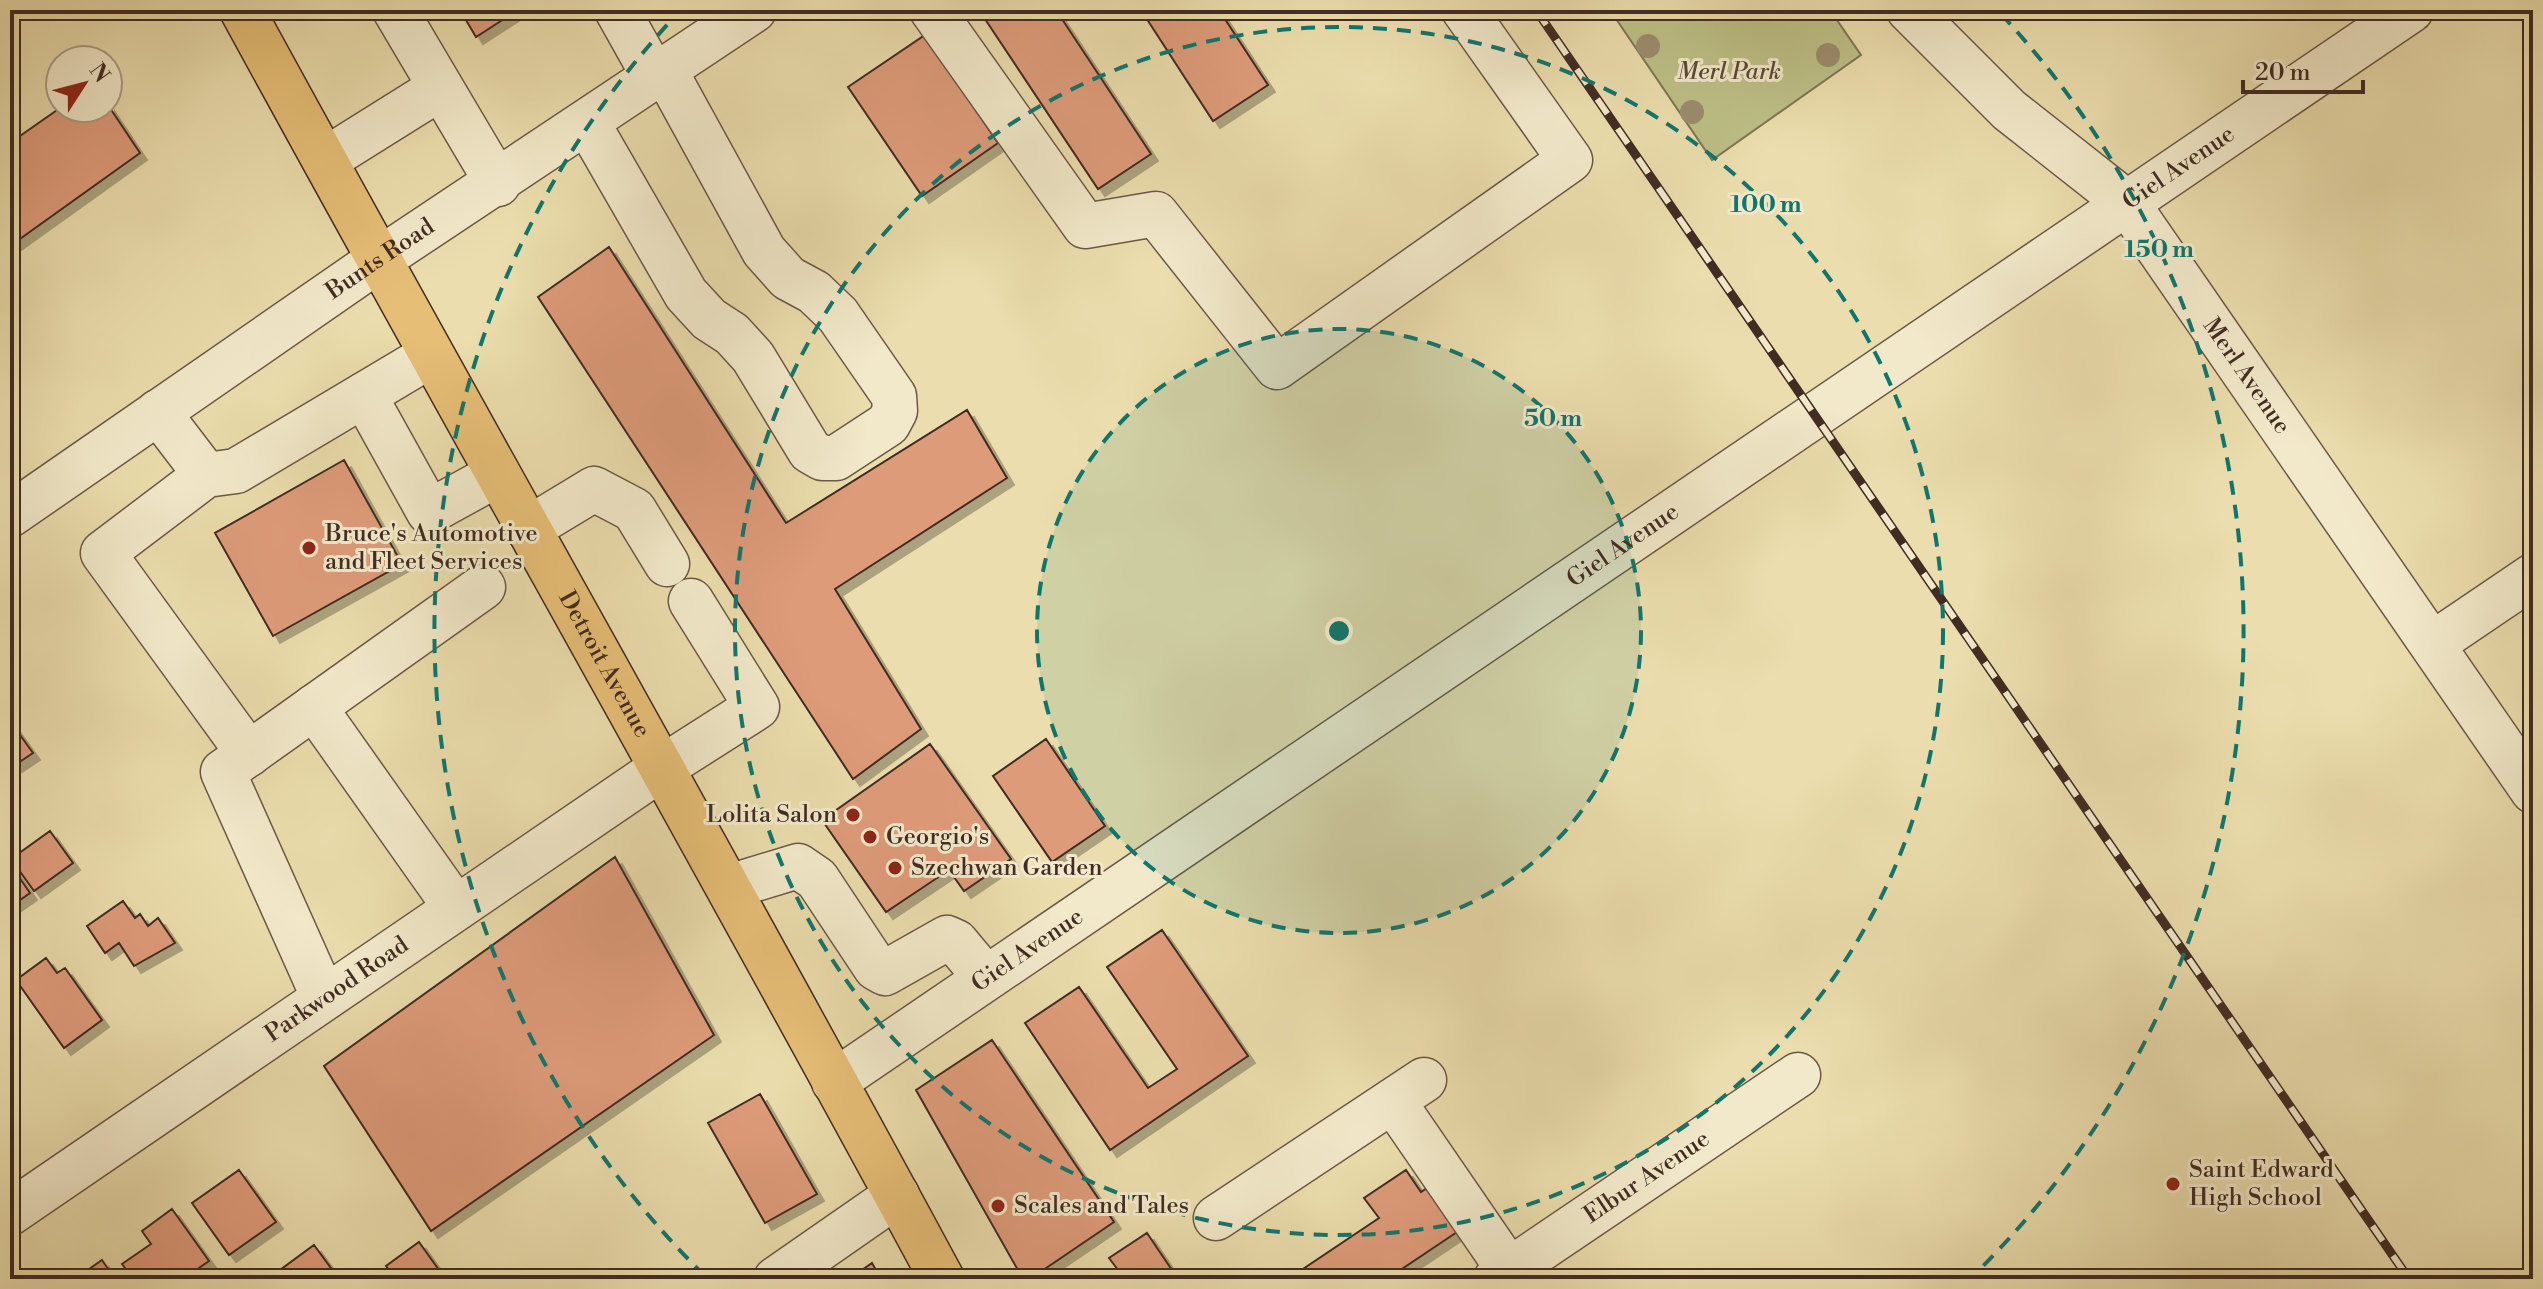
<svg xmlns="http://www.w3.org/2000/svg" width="2543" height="1289" viewBox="0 0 2543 1289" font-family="'Libre Bodoni',serif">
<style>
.green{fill:#bcbf86;stroke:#7e7655;stroke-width:2}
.building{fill:#de9b7a;stroke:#412c24;stroke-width:2;filter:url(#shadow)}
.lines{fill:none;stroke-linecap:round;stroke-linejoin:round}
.minor-casing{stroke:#6c5846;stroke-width:47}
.major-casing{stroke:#412c24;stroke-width:47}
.minor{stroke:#f2e9ca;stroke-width:44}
.major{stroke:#e6be76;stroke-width:44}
.rail-casing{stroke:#412c24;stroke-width:9}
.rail{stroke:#f2e9ca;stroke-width:6;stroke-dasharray:18;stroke-linecap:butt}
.tree{fill:#9b8c6d}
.ring{fill:none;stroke:#0f766e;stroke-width:4;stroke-dasharray:14 10}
.poi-dot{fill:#8f2418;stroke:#f2e9ca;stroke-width:3}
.labels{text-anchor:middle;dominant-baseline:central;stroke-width:6;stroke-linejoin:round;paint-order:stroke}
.park-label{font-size:24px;font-style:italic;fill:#5a4938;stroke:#f2e9ca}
.street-label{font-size:24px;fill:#412c24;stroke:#f2e9ca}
.poi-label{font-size:24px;fill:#412c24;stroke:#f2e9ca;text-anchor:start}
.centre{fill:#0f766e;stroke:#f2e9ca;stroke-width:4}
.ring-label{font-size:24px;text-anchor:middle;font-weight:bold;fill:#0f766e;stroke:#f2e9ca;stroke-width:6;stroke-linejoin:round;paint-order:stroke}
</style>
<defs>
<filter id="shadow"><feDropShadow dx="7" dy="7" stdDeviation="0" flood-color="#0004"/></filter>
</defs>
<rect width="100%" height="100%" fill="#ebddad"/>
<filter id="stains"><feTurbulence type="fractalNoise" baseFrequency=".0025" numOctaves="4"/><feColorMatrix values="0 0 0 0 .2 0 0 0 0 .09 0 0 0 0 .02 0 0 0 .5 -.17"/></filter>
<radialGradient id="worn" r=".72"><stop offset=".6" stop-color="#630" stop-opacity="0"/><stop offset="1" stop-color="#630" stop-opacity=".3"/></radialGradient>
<path class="green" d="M1610 10H1830L1861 55 1712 160Z"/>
<path class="building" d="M460 10H518L476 37Z
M979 10H1056L1151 154 1098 189Z
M1141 10H1219L1268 85 1213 121Z
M925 35 998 143 922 196 848 87Z
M108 105 140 153 10 246V143L60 108H108Z
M609 247 786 523 967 410 1007 478 835 589 921 729 853 779 538 297Z
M344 460 402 564 273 636 215 533Z
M10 721 33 753 15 765 10 760Z
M1046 739 1105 826 1052 862 993 776Z
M930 744 1011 859 964 891 949 870 886 912 822 820Z
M50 831 73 863 34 891 11 859Z
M615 857 714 1035 431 1231 324 1066Z
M10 864 30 893 10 907Z
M123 901 135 918 140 914 148 926 158 918 175 943 134 966 119 943 105 953 87 926Z
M1162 930 1248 1056 1110 1150 1025 1023 1079 987 1148 1088 1177 1069 1107 967Z
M46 958 57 973 65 968 102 1020 64 1048 16 980Z
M992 1040 1114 1222 1030 1279H1023L916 1090Z
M760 1094 817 1194 765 1223 708 1123Z
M239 1170 276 1222 229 1255 192 1203Z
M1406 1170 1421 1192 1430 1186 1460 1230 1387 1279H1288L1379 1218 1364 1198Z
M172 1209 209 1261 183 1279H133L122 1264 151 1244 142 1231Z
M1147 1233 1178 1279H1105L1118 1270 1109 1258Z
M419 1242 444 1277 396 1279 386 1266Z
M314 1245 339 1279H287L280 1270Z
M102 1260 115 1279H75Z
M872 1263 881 1279H849Z"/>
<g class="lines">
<defs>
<g id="minor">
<path d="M395 10 498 184"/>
<path d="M617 10 654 76"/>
<path d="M932 10 1085 226 1156 214 1277 367 1570 160 1464 10"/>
<path id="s1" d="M1909 10 2009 110 2127 203 2533 791"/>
<path d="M588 124 686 294 709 319 732 334 753 357 810 451 822 458H836L888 424 895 411 894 396 838 315 814 292 788 278 764 251 664 69"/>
<path d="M325 160 440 88"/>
<path d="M364 395 429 512 498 474"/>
<path d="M158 412 206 475"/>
<path id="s2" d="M10 515 377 261 754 10"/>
<path d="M528 529 594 489 634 510 667 564"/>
<path d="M2434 643 2533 576"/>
<path d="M314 707 456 908"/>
<path d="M249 754 103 553 206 475 236 471 431 355"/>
<path d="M729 887 798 866 817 879 876 968 885 973 947 938 956 942 986 978"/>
<path d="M324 998 223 772 483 587"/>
<path id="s3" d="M834 1082 2411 10"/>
<path d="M1393 1101 1509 1270"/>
<path id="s4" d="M10 1213 663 767 757 707 691 601"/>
<path d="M1216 1218 1424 1080"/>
<path d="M776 1279 897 1195"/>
<path id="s5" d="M1496 1279 1798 1075"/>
</g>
<g id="major">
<path id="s6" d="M242 10C473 434 713 853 942 1279"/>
</g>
</defs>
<use href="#minor" class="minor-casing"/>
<use href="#major" class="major-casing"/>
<use href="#minor" class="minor"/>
<use href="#major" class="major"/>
<defs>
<path id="rail" d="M1536 10 2409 1279"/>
</defs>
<use href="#rail" class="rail-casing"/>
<use href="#rail" class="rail"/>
</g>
<g class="tree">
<circle cx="1648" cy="46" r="12"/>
<circle cx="1828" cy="55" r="12"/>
<circle cx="1692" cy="112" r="12"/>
</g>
<circle cx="1339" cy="631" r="302" fill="#0f766e" fill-opacity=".12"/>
<g class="ring">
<circle cx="1339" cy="631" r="302"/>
<circle cx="1339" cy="631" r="604"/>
<path d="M705 1276A905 905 0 0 1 677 14M2001 14A905 905 0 0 1 1973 1276"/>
</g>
<g class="poi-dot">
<circle cx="309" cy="548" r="8"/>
<circle cx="853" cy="815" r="8"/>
<circle cx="870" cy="837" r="8"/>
<circle cx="895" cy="868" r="8"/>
<circle cx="2173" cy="1184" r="8"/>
<circle cx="998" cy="1206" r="8"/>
</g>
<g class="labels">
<g class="park-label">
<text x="1729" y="72">Merl Park</text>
</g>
<g class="street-label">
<text stroke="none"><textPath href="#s3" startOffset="1626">Giel Avenue</textPath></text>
<text stroke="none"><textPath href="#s2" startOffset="450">Bunts Road</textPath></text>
<text stroke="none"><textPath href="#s1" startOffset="502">Merl Avenue</textPath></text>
<text stroke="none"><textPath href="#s3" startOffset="954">Giel Avenue</textPath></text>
<text stroke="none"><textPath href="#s6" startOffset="748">Detroit Avenue</textPath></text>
<text stroke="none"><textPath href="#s3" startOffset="234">Giel Avenue</textPath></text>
<text stroke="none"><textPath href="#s4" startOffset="396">Parkwood Road</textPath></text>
<text stroke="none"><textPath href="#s5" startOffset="182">Elbur Avenue</textPath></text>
</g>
<g class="poi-label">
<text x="325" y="534">Bruce's Automotive<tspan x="325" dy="28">and Fleet Services</tspan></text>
<text x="837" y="815" text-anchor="end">Lolita Salon</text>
<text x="886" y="837">Georgio's</text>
<text x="911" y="868">Szechwan Garden</text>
<text x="2189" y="1170">Saint Edward<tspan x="2189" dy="28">High School</tspan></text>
<text x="1014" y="1206">Scales and Tales</text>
</g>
</g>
<circle cx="1339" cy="631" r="12" class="centre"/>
<g class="ring-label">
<text x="1766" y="212">100 m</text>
<text x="2159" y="257">150 m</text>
<text x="1553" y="426">50 m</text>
</g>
<rect width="2543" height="1289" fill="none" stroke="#ebddad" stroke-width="40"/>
<rect x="12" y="12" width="2519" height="1265" fill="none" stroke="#412c24" stroke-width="4"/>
<rect x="20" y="20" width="2503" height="1249" fill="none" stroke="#412c24" stroke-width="2"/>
<g transform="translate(84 84) rotate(54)"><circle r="38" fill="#f2e9ca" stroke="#ab9d88" stroke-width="2"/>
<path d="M0-6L14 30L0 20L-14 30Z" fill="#8f2418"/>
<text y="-12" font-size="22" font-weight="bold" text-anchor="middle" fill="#412c24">N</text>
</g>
<path d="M2243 80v12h120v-12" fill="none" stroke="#412c24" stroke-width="4"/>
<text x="2255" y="80" font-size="24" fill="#412c24" stroke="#f2e9ca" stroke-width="6" paint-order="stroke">20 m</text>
<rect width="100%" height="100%" filter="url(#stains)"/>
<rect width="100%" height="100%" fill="url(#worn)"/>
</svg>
